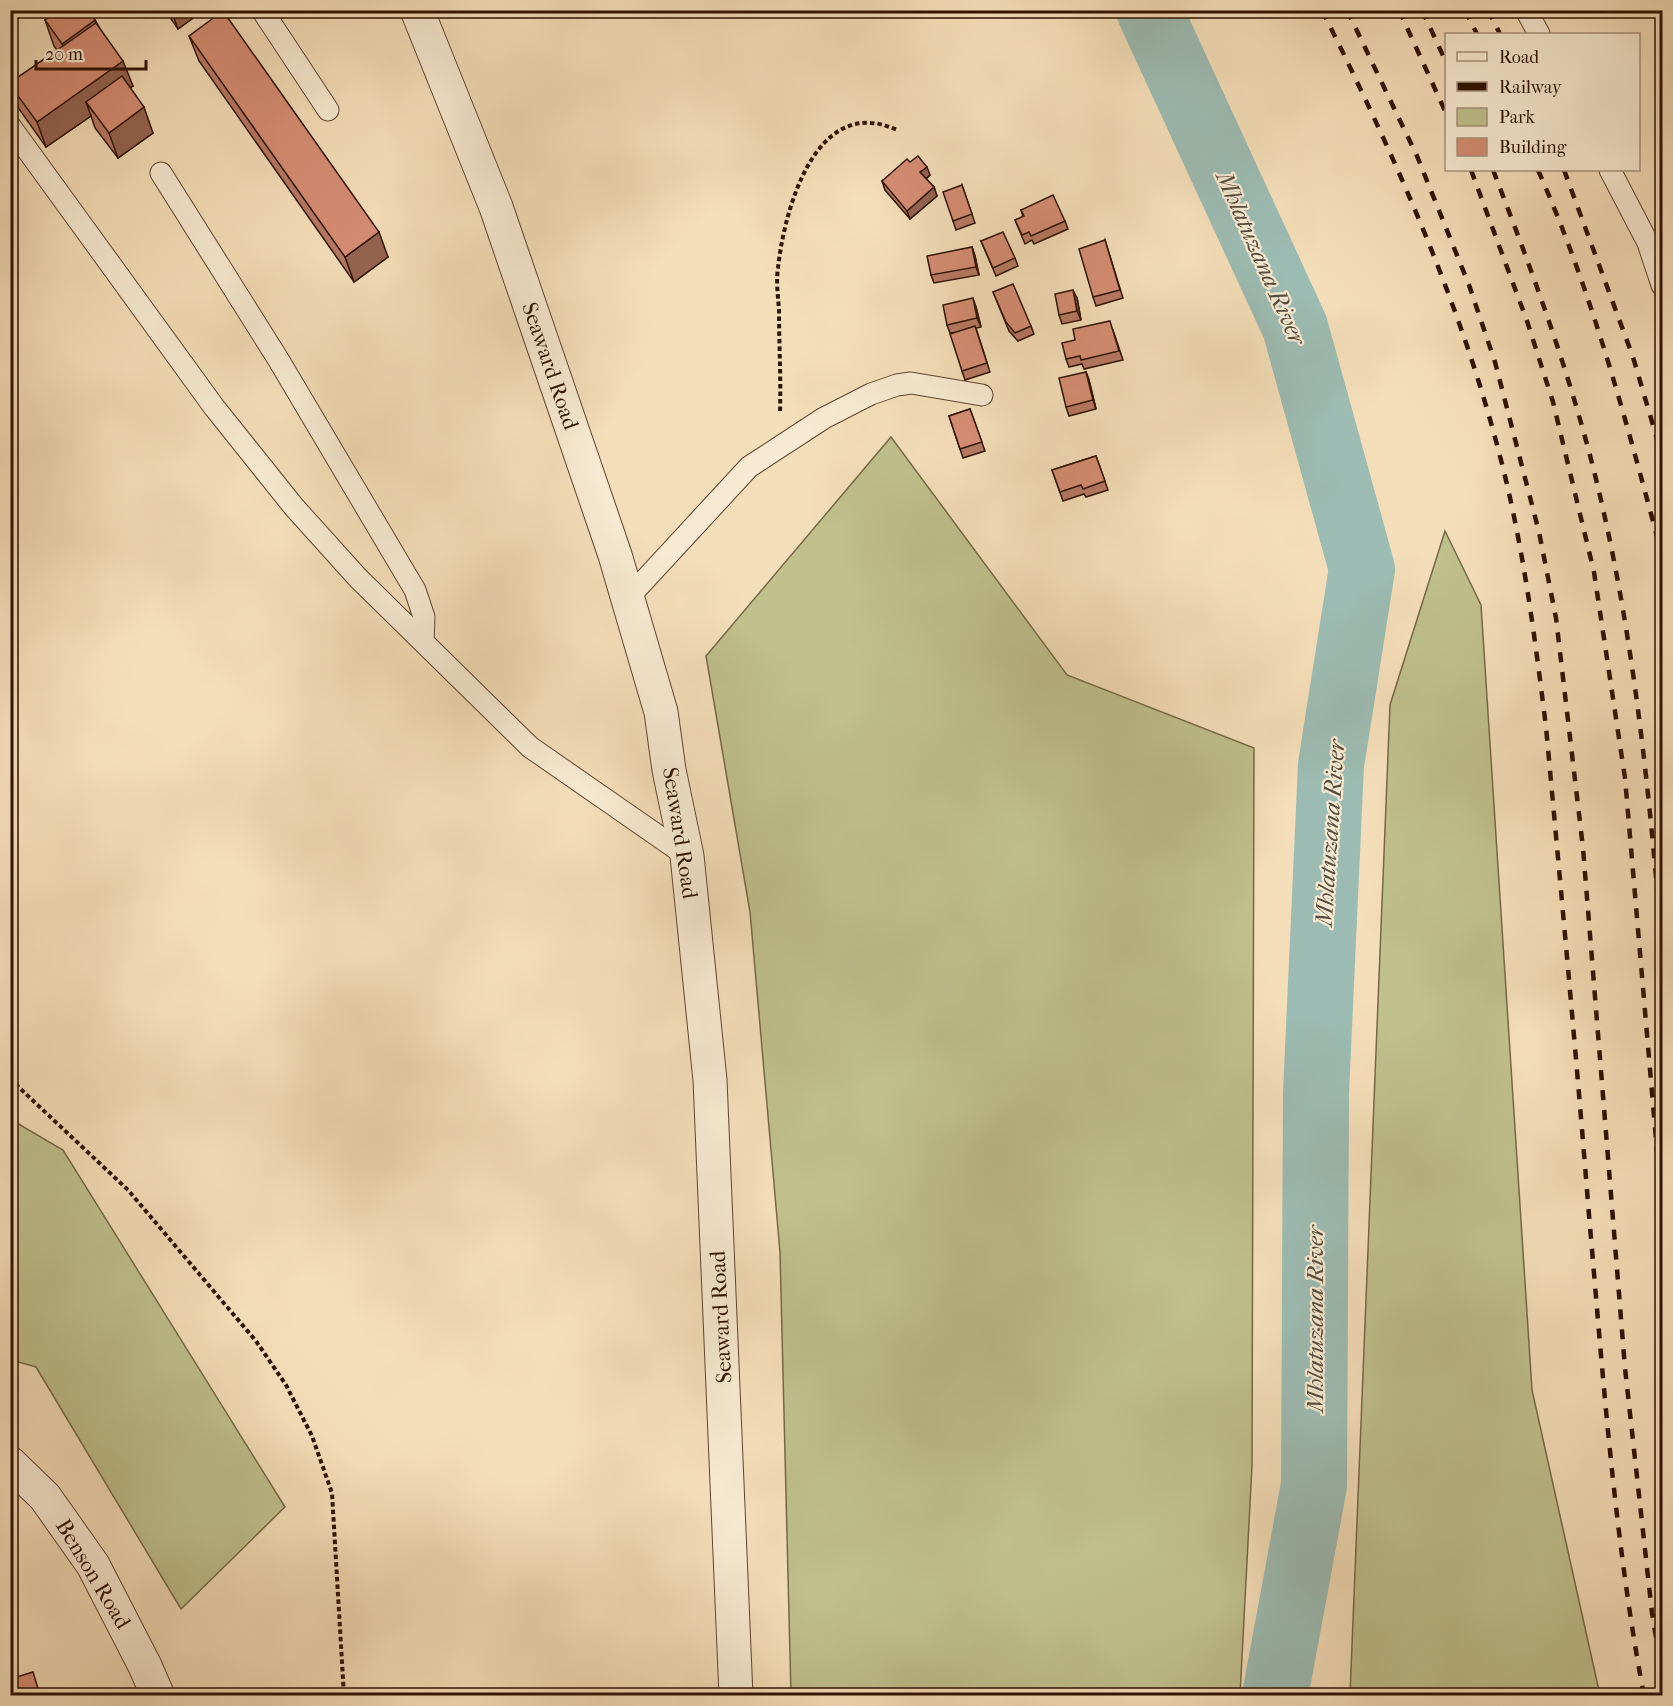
<svg xmlns="http://www.w3.org/2000/svg" width="1673" height="1706" viewBox="0 0 1673 1706" font-family="'IM FELL French Canon',serif">
<style>
.green{fill:#bfc08c;stroke:#766846;stroke-width:1.5}
.lines{fill:none;stroke-linecap:round;stroke-linejoin:round}
.river{stroke:#9cbcb3;stroke-width:66}
.service-casing{stroke:#60442f;stroke-width:23}
.minor-casing{stroke:#60442f;stroke-width:35}
.tertiary-casing{stroke:#60442f;stroke-width:35}
.path{stroke:#2e1101;stroke-width:4;stroke-dasharray:4.5 3;stroke-linecap:butt}
.service{stroke:#f8ead2;stroke-width:21}
.minor{stroke:#f8ead2;stroke-width:33}
.tertiary{stroke:#f8ead2;stroke-width:33}
.rail{stroke:#2e1101;stroke-width:4.5;stroke-dasharray:10 10;stroke-linecap:butt}
.wall{fill:#b77963;stroke:#2e1101;stroke-width:1.5}
.shaded-wall{fill:#956350;stroke:#2e1101;stroke-width:1.5}
.building{fill:#d58d73;stroke:#2e1101;stroke-width:1.5}
.labels{text-anchor:middle;dominant-baseline:central;stroke-width:4.5;stroke-linejoin:round;paint-order:stroke}
.street-label{font-size:22px;fill:#2e1101;stroke:#f8ead2}
.water-label{font-size:24px;font-style:italic;fill:#544d3f;stroke:#f8ead2}
</style>
<rect width="100%" height="100%" fill="#f4deb9"/>
<filter id="stains"><feTurbulence type="fractalNoise" baseFrequency=".00333" numOctaves="4"/><feColorMatrix values="0 0 0 0 .2 0 0 0 0 .09 0 0 0 0 .02 0 0 0 .5 -.17"/></filter>
<radialGradient id="worn" r=".72"><stop offset=".6" stop-color="#630" stop-opacity="0"/><stop offset="1" stop-color="#630" stop-opacity=".3"/></radialGradient>
<path class="green" d="M891 437 1067 675 1254 748 1252 1466 1240 1695H791L780 1252 750 912 706 656Z
M1445 531 1481 605 1532 1390 1600 1695H1350L1390 705Z
M10 1119 63 1150 285 1507 181 1609 36 1367 11 1360Z"/>
<g class="lines">
<path class="river" d="M1149 10 1295 327 1362 569 1331 765 1316 1093 1314 1485 1275 1696"/>
<defs>
<path id="service" d="M262 10 328 110
M1526 10 1539 34
M10 126 214 407 294 507 358 578 530 747 687 856
M1610 170 1648 243 1662 285
M161 173 278 359 415 590 424 617 423 642
M628 598 749 467 824 418 871 394 897 385 911 383 982 395"/>
<path id="minor" d="M10 1463 45 1497 93 1565 145 1666 158 1696"/>
<path id="tertiary" d="M417 10 496 207 615 555 661 712 669 770 687 856 710 1080 736 1696"/>
</defs>
<use href="#service" class="service-casing"/>
<use href="#minor" class="minor-casing"/>
<use href="#tertiary" class="tertiary-casing"/>
<path class="path" d="M780 411C781 377 779 343 779 310 778 296 776 282 778 268 783 220 808 118 871 123 880 123 889 127 898 130
M10 1079 128 1190 256 1341 286 1385 312 1436 332 1493 344 1696"/>
<use href="#service" class="service"/>
<use href="#minor" class="minor"/>
<use href="#tertiary" class="tertiary"/>
<path class="rail" d="M1322 10C1395 157 1462 305 1502 464 1524 551 1535 639 1546 727 1561 890 1576 1052 1589 1215 1603 1375 1614 1537 1644 1696
M1347 10 1417 156 1469 285 1495 362 1539 532 1556 618 1583 848 1625 1368 1652 1613 1662 1673
M1399 10 1446 113
M1422 10 1446 62
M1465 10 1477 34
M1488 10 1500 34
M1471 170 1527 321 1553 402 1594 572 1625 778 1662 1209
M1493 170C1531 268 1568 368 1594 471 1633 627 1649 788 1662 947
M1538 170C1593 294 1627 424 1662 555
M1564 170 1633 357 1662 456"/>
</g>
<path class="wall" d="M55 10H88L95 20 133 86 130 88 153 133 118 158 95 128 91 116 46 147 19 109 10 86V83L57 50 54 46 45 20 56 13Z
M165 10H204L178 29Z
M189 36 388 257 354 282 199 61Z
M910 162 930 175 926 179 934 187 937 196 910 219 885 190 882 181Z
M962 185 975 223 956 230 953 221Z
M1021 210 1065 221 1068 229 1034 244 1032 240 1025 244 1015 220 1023 217Z
M1105 240 1123 298 1096 306 1093 297Z
M981 241 1015 258 1018 266 996 276Z
M972 247 975 256 979 275 934 283 931 275Z
M993 292 1031 326 1034 334 1018 341 1009 331Z
M1077 298 1081 320 1062 324 1059 315Z
M976 307 981 327 976 328 990 372 965 380 962 371 958 332 950 333 947 325Z
M1113 330 1123 360 1084 369 1082 364 1069 367 1066 359 1075 340Z
M1086 372 1089 380 1096 409 1069 416 1066 407Z
M970 409 985 451 963 458 949 416Z
M1096 456 1108 490 1086 497 1084 494 1063 501 1052 470Z
M10 1590 17 1608 10 1612Z"/>
<path class="shaded-wall" d="M171 10H204L178 29Z
M95 20 104 45 71 69 62 44Z
M123 61 133 86 94 113 86 102 91 116 46 147 37 122Z
M144 107 153 133 118 158 109 133Z
M927 167 930 175 923 181 920 172Z
M934 187 937 196 910 219 907 211Z
M379 232 388 257 354 282 345 257Z
M972 247 975 256 979 275 976 267Z
M1073 290 1077 298 1081 320 1077 311Z
M973 298 976 307 981 327 977 318Z
M1086 372 1089 380 1096 409 1093 400Z"/>
<path class="building" d="M57 10H88L95 20 62 44 45 20 58 11Z
M223 11 379 232 345 257 189 36Z
M96 23 123 61 37 122 10 85V83Z
M122 76 144 107 109 133 86 102Z
M918 156 927 167 920 172 934 187 907 211 882 181 907 159 910 162Z
M962 185 972 214 953 221 943 192Z
M1053 195 1065 221 1031 236 1029 232 1022 235 1015 220 1024 216 1021 210Z
M1003 232 1015 258 993 268 981 241Z
M1105 240 1120 290 1093 297 1079 249Z
M972 247 976 267 931 275 927 256Z
M1013 284 1031 326 1015 333 1006 322 993 292Z
M1073 290 1077 311 1059 315 1055 294Z
M973 298 977 318 947 325 943 305Z
M1110 321 1119 351 1081 360 1080 356 1066 359 1062 343 1075 340 1073 329Z
M975 326 987 363 962 371 950 334Z
M1086 372 1093 400 1066 407 1059 378Z
M970 409 982 442 960 449 949 416Z
M1096 456 1105 481 1083 489 1081 485 1060 492 1052 470Z
M33 1672 40 1695H10V1679Z"/>
<g class="labels">
<g class="street-label">
<text transform="translate(550 366) rotate(71)">Seaward Road</text>
<text transform="translate(680 833) rotate(81)">Seaward Road</text>
<text transform="translate(721 1317) rotate(-93)">Seaward Road</text>
<text transform="translate(93 1574) rotate(59)">Benson Road</text>
</g>
<g class="water-label">
<text transform="translate(1261 258) rotate(66)">Mhlatuzana River</text>
<text transform="translate(1330 833) rotate(-86)">Mhlatuzana River</text>
<text transform="translate(1315 1319) rotate(-90)">Mhlatuzana River</text>
</g>
</g>
<rect width="1673" height="1706" fill="none" stroke="#f4deb9" stroke-width="36"/>
<rect x="12" y="12" width="1649" height="1682" fill="none" stroke="#2e1101" stroke-width="3"/>
<rect x="18" y="18" width="1637" height="1670" fill="none" stroke="#2e1101" stroke-width="1.5"/>
<rect x="1445" y="33" width="195" height="138" fill="#f8ead2" stroke="#a7937e" stroke-width="1.5"/>
<rect x="1457" y="52" width="30" height="9" fill="#f8ead2" stroke="#a7937e" stroke-width="1.5"/>
<text x="1499" y="63" font-size="18" fill="#2e1101">Road</text>
<rect x="1457" y="82" width="30" height="9" fill="#2e1101" stroke="#a7937e" stroke-width="1.5"/>
<text x="1499" y="93" font-size="18" fill="#2e1101">Railway</text>
<rect x="1457" y="108" width="30" height="18" fill="#bfc08c" stroke="#a7937e" stroke-width="1.5"/>
<text x="1499" y="123" font-size="18" fill="#2e1101">Park</text>
<rect x="1457" y="138" width="30" height="18" fill="#d58d73" stroke="#a7937e" stroke-width="1.5"/>
<text x="1499" y="153" font-size="18" fill="#2e1101">Building</text>
<path d="M36 60v9h110v-9" fill="none" stroke="#2e1101" stroke-width="3"/>
<text x="45" y="60" font-size="18" fill="#2e1101" stroke="#f8ead2" stroke-width="4.5" paint-order="stroke">20 m</text>
<rect width="100%" height="100%" filter="url(#stains)"/>
<rect width="100%" height="100%" fill="url(#worn)"/>
</svg>
